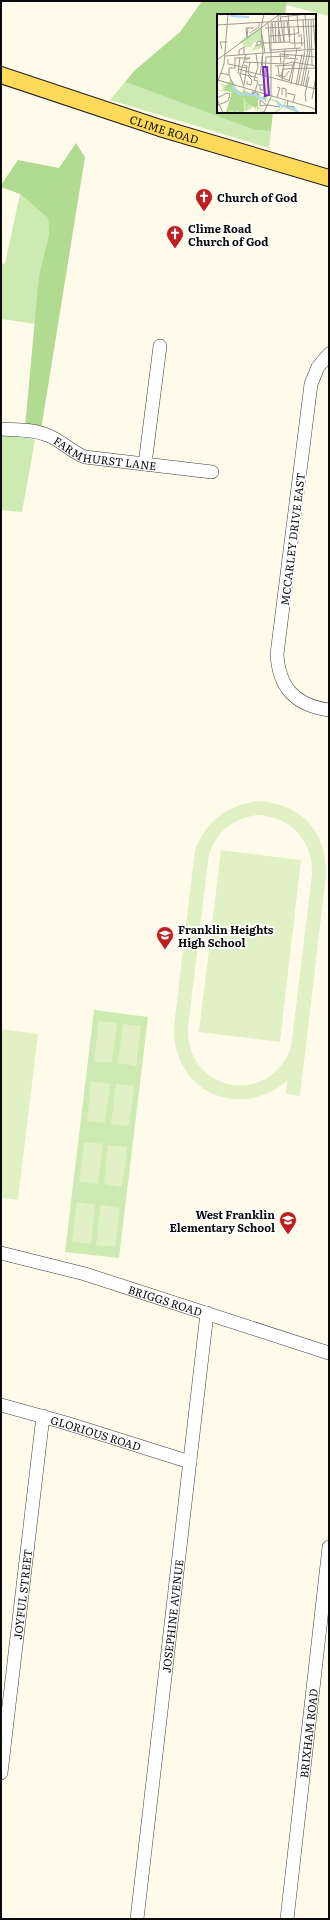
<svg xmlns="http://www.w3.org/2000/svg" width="330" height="1920" viewBox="0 0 330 1920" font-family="Literata,serif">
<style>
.green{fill:#ceeab3}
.forest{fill:#b1db91}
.pitch{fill:#e1f1c5;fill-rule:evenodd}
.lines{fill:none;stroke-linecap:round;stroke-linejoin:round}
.minor-casing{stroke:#3e3e3e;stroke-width:14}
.major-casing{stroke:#1c1c1c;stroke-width:18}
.minor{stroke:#fff;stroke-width:13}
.major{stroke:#feda5b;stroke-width:16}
.labels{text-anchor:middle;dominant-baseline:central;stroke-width:4;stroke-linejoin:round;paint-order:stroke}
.street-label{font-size:11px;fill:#0b0b0b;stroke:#fff}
.poi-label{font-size:11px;font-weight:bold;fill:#0b0b0b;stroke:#fff;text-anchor:start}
.inset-river{fill:none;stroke:#acdaf8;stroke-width:2}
.inset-road{fill:none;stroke:#9d9b91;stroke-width:1}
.view{fill:#7b2cbf;fill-opacity:0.15;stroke:#7b2cbf;stroke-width:2}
.inset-edge{fill:none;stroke:#0b0b0b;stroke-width:2}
</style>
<rect width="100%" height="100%" fill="#fffbea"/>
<path class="green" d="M287 1H329V16L286 5Z
M125 82 255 130 271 131 269 148 110 100Z
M20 194 48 218 49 234 39 275 36 324 1 319V263L5 264Z
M1 434 24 437 35 440 22 512 1 510Z
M94 1010 148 1017 119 1258 65 1252Z"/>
<path class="forest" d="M202 1H287L285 15H218V112H273L271 131 255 130 125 82 134 71 180 32Z
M76 143 85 157 41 430 25 427 39 275 49 234 48 218 20 194 1 187V185L18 160 59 168Z"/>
<path class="pitch" d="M257 801C301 803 327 831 326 875L300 1096 286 1094 287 1081C238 1122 172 1091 174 1026L195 850C206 821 227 805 257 801ZM257 815C291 817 313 840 312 874L291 1048C268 1108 186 1092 188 1028L209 854C217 831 234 818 257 815Z
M221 850 301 860 280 1042 199 1032Z
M99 1021 117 1023 112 1063 94 1061Z
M123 1024 141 1026 136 1066 118 1063Z
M1 1029 38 1034 18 1200 1 1198Z
M91 1081 110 1084 105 1123 87 1121Z
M116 1084 134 1086 129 1126 111 1124Z
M84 1142 103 1144 98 1184 79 1182Z
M108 1145 127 1147 122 1187 104 1184Z
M77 1202 95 1205 91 1244 72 1242Z
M101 1205 120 1208 115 1247 96 1245Z"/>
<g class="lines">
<defs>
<g id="minor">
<path d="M329 354 318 367 311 384 277 654C279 688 295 705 329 710"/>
<path id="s1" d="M1 429C16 430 33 429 47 435 61 440 71 452 85 457L212 472"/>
<path d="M145 464 160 346"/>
<path id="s2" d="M1 1253 85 1274 329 1353"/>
<path id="s3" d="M1 1405 66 1423 190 1462"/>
<path id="s4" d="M1 1773 43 1416"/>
<path id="s5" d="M137 1919 207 1313"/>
<path id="s6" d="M287 1919 329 1547"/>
</g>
<g id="major">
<path id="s7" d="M1 75 160 128 329 178"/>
</g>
</defs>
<use href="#minor" class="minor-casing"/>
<use href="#major" class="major-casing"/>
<use href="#minor" class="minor"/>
<use href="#major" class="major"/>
</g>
<defs>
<symbol id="church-pin" viewBox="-11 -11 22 30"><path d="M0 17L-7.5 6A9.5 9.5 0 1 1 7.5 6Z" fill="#c01f22" stroke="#fff"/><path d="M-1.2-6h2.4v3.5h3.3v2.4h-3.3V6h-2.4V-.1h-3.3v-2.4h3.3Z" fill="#fff"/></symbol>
<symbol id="school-pin" viewBox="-11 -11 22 30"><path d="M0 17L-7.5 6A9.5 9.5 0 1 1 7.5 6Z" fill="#c01f22" stroke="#fff"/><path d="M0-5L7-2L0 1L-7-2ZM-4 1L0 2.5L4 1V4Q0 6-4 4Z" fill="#fff"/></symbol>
</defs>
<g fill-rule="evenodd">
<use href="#church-pin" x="194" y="187" width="20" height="27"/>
<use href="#church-pin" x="165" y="224" width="20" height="27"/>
<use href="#school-pin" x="155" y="925" width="20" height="27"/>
<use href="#school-pin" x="278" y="1210" width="20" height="27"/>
</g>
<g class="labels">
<g class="street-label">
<text stroke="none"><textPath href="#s7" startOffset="172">CLIME ROAD</textPath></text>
<text stroke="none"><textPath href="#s1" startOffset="109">FARMHURST LANE</textPath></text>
<text transform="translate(292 539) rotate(-83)">MCCARLEY DRIVE EAST</text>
<text stroke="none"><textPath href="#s2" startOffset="171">BRIGGS ROAD</textPath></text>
<text stroke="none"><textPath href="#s3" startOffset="99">GLORIOUS ROAD</textPath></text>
<text stroke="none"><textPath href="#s4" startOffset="180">JOYFUL STREET</textPath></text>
<text stroke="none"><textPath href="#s5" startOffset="305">JOSEPHINE AVENUE</textPath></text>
<text stroke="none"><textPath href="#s6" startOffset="187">BRIXHAM ROAD</textPath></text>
</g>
<g class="poi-label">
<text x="217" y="197">Church of God</text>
<text x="188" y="228">Clime Road<tspan x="188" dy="13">Church of God</tspan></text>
<text x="178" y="929">Franklin Heights<tspan x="178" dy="13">High School</tspan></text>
<text x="275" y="1214" text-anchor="end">West Franklin<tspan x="275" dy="13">Elementary School</tspan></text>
</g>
</g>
<g transform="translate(217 14)">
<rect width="99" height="99" fill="#fffbea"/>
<path d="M48 12 45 14V34L34 37 37 33 45 31 44 27 37 28 34 33H27L25 28 19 32 28 23ZM13 65 19 71 18 77 41 84 43 80 44 85H41V93L47 96 40 95 39 91 38 95 36 91 34 95 24 99H9L15 78 4 75 7 73 2 69 8 71 10 69 9 74Z" fill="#ceeab3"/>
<path d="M12 69 25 79 27 74 28 77 40 82 42 79 43 84 50 80 49 88 54 85 61 87 66 92 69 86 68 91 79 95 82 99 66 93 61 97 57 99H47H56L65 93 60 88 54 86 49 88 45 84 41 86V95L40 98V91L38 98 39 91 38 94 34 91V94V91L31 90 29 97V90L33 89H29L26 81 27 97 23 99 21 96 18 97 22 99H17L15 96 9 99 15 78 0 76H7L9 74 3 72 8 73Z" fill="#b1db91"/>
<path class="inset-river" d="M13 2 32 3M15 72 22 80 38 81 48 86M60 87 62 91 78 95 82 99"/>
<path class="inset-road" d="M61 0 62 29M71 0 73 23M88 0 91 36M63 1 67 28M80 1 82 23M64 3 90 0M94 5 95 51M96 5 99 41M86 6 88 36M58 7 59 29M67 7V28M70 7 73 29M55 8 57 29M51 9 53 37M61 9 64 29M0 11 99 5M31 14 30 23 29 14H37M48 14 99 12M77 14 78 34M33 19 42 13V9M84 20 85 32M45 21 48 39M52 22 79 20 82 17M46 29 72 28M73 29H88M38 32 40 31H44V27L40 28V32M5 35 3 28H10M53 36 84 34M46 39 44 14 47 0M22 41V36L27 33V40M8 42 99 35M45 42 46 62M23 43 21 59 41 64M19 44H33L28 46M68 44 81 45M11 45V50L30 54M0 46 63 0M27 48 68 50 76 48 99 52M33 48 31 59 35 63M64 50 63 40 99 43M27 51 30 52 27 71M58 52 76 51M61 53 62 61 68 63 72 57M21 55 99 75M4 59 12 61 16 70M12 61V54H18V43M43 61 46 39M59 61 73 67M48 62 49 43 72 42M64 62 66 55 99 54M1 66 99 95M30 67V70L34 71 35 66 31 62M65 67 68 35M72 67 77 48M0 70 7 50 11 0M74 70 80 34M41 71H47V76H43V71M79 71 85 40M81 71 88 37M84 72 91 36M86 72 93 37 91 5M27 73 23 61 29 40M60 73 63 74 60 83M88 73 92 56M38 78 41 67 37 66 41 53 39 40M38 79 35 80V78L40 79 41 80 40 81M70 79 78 81 76 88M65 81V74L69 75V83M0 84 10 79 13 80 11 87 1 91M0 85 6 99M95 85 99 62M71 86 70 92 78 93M89 88 88 80 92 63M49 91 43 92V86L51 92M51 91 63 93M33 99 47 98 54 83V9"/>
<path class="view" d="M46 53H50L52 81 48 82Z"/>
<rect width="99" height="99" class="inset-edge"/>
</g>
<rect width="330" height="1920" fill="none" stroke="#0b0b0b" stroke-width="4"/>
</svg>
